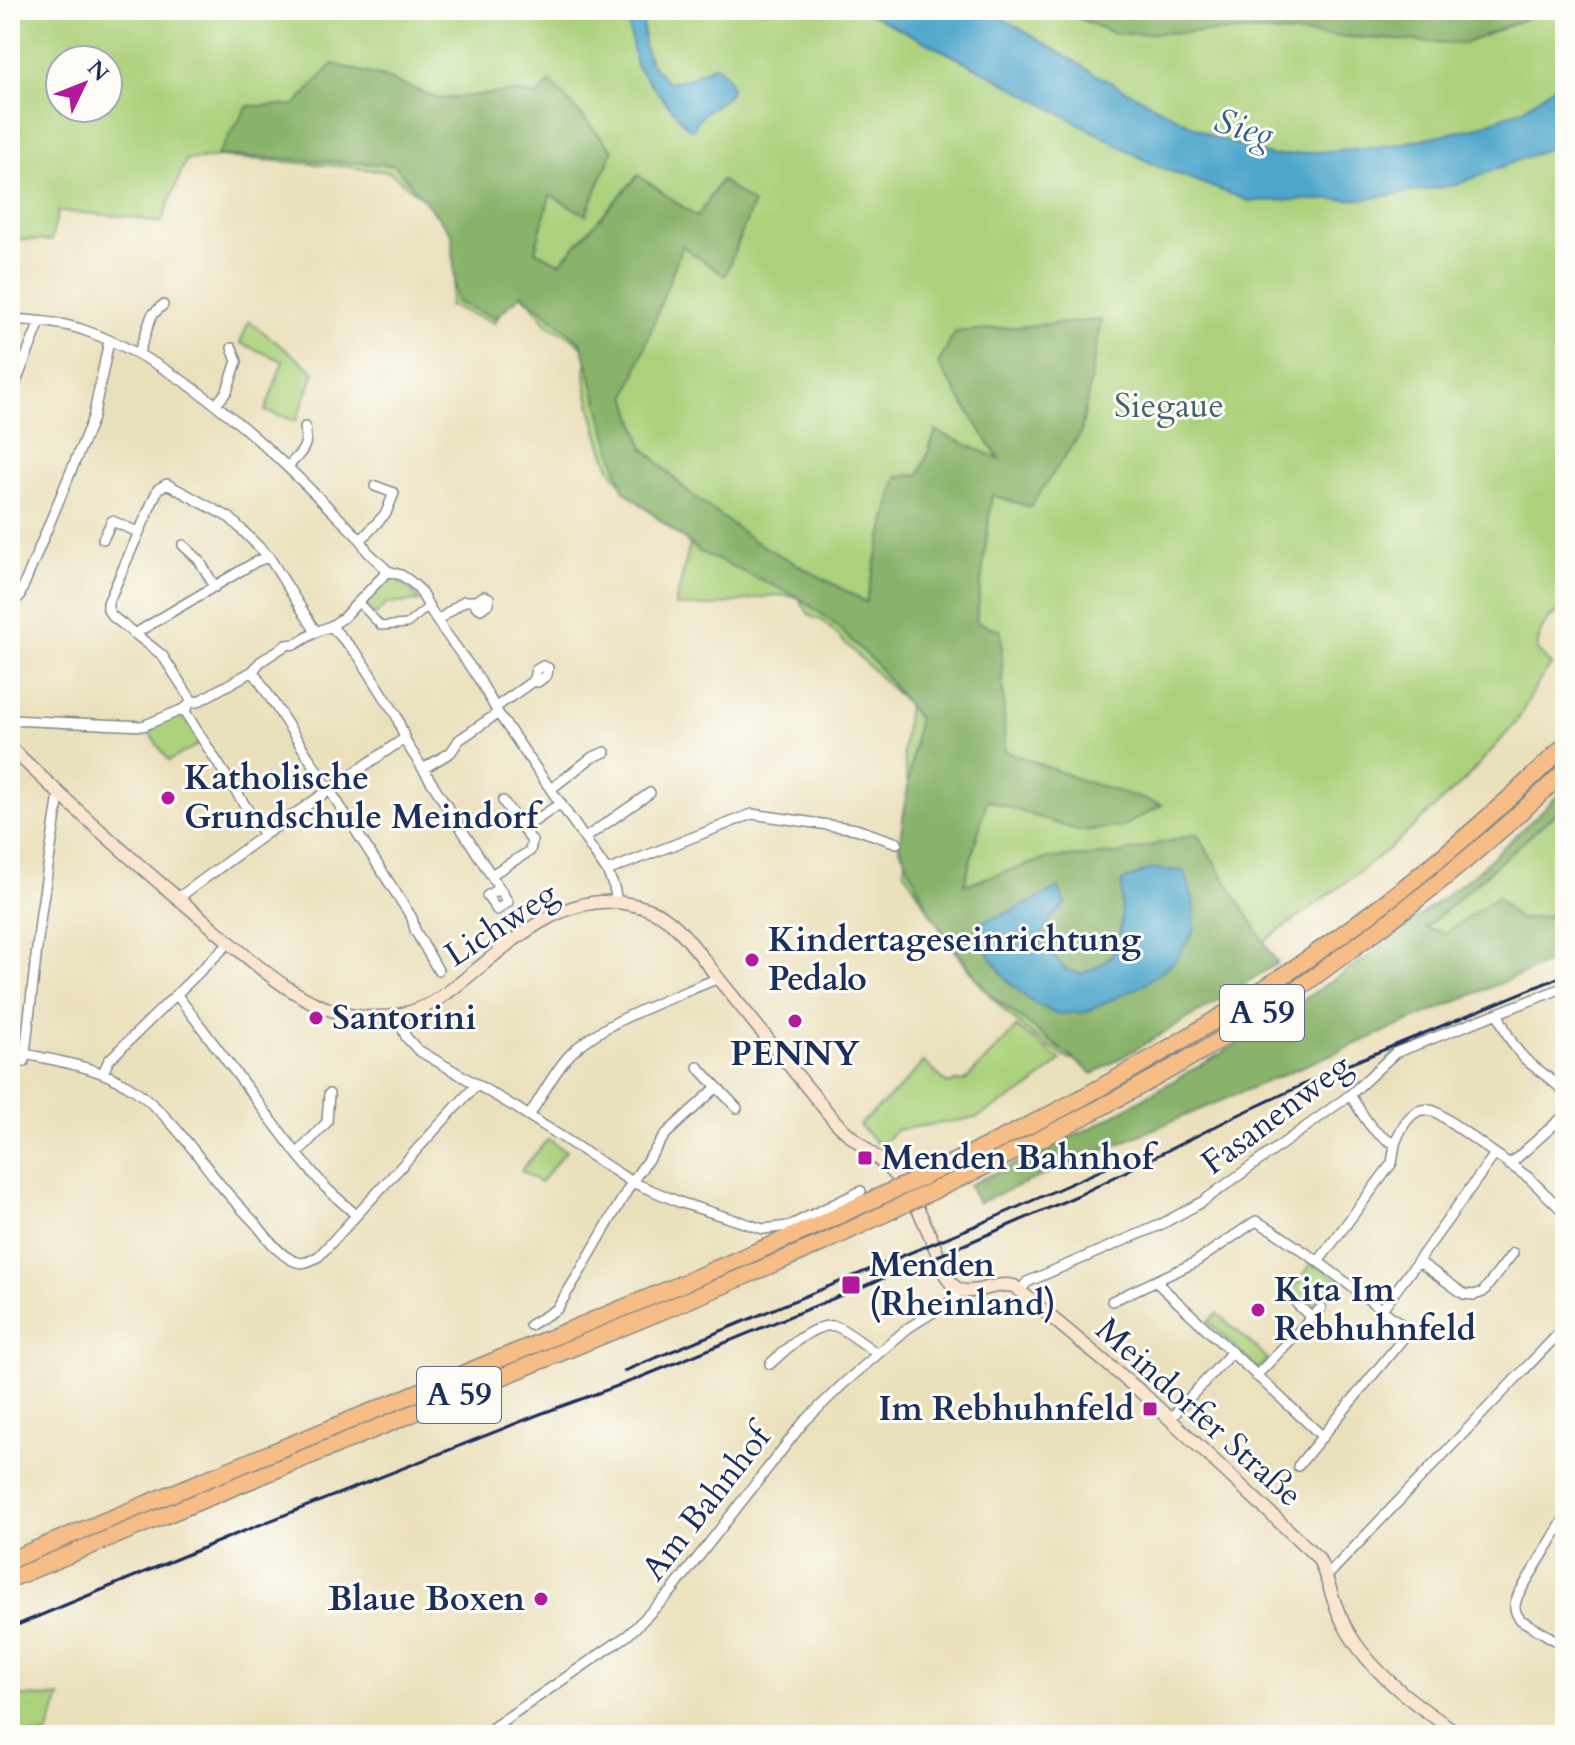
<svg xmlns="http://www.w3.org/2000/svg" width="1575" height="1745" viewBox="0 0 1575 1745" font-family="Cardo,serif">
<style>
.green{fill:#acd17b;stroke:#64806c;stroke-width:2;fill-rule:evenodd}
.forest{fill:#89b36b;stroke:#527164;stroke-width:2;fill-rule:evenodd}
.water{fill:#4ea6cb;stroke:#346a94;stroke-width:2}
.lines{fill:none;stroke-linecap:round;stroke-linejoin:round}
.pedestrian-casing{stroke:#83888d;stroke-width:10}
.minor-casing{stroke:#83888d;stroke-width:12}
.secondary-casing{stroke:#83888d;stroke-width:15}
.motorway-casing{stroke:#83888d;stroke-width:19}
.pedestrian{stroke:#fff;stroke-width:7}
.minor{stroke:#fff;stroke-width:9}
.secondary{stroke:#fbe5cf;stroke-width:12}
.motorway{stroke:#f6be86;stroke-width:16}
.rail{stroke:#1b2f5e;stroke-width:3}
.motorway-bridge-casing{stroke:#83888d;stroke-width:19;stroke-linecap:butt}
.motorway-bridge{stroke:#f6be86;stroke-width:16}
.poi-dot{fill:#b5179e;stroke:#fdfcf7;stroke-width:3}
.labels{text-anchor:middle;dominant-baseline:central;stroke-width:6;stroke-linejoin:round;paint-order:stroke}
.shield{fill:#fdfcf7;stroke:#5f6c8c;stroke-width:2}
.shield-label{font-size:32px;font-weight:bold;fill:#1b2f5e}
.park-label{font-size:34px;fill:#466067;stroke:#fdfcf7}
.poi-label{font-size:34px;font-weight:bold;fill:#1b2f5e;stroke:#fdfcf7;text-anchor:start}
.street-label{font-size:34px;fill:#1b2f5e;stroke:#fdfcf7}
.water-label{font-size:36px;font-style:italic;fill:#2f5f8a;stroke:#fdfcf7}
</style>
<rect width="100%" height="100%" fill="#fdfcf7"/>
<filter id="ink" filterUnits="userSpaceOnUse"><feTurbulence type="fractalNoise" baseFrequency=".0125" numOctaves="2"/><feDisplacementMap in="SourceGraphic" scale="16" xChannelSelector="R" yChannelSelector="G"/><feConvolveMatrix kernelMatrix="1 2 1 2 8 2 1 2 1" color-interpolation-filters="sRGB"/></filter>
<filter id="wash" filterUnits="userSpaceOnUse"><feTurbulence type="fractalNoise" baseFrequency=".006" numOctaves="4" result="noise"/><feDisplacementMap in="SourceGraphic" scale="32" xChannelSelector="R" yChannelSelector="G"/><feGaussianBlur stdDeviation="1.8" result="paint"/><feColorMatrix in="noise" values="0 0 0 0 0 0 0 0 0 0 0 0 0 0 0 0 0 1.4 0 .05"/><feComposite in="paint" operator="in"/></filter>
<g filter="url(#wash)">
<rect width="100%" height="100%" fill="#ebe0bc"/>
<path class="green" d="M10 10H1565V608C1545 619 1540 627 1537 650L1551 665 1538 683 1516 723 1464 781 1391 847 1333 892 1259 945 1087 1052 1070 1060C989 1015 950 945 904 870L909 847 908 786 903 751 908 703 896 693 823 621 810 616 798 597 774 595 714 606H675L690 544C665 524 625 496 610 467 601 449 596 426 591 407 586 387 582 372 589 352L572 338 549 326 528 300 512 290 495 323 449 306 462 246 437 210 390 172 339 166 221 157 186 160 161 223 131 217 58 211 51 241 10 239ZM60 60H108V108H60Z
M249 321 315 372 296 421 265 411 283 361 240 343Z
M395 579 406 585 420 601 386 604 376 615 364 604 386 581Z
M177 714 184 717 201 743 169 761 147 730Z
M1565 805V853L1553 865 1565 878V913L1519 920 1497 897 1446 933 1424 929Z
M1017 1027 1061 1061 1028 1089 976 1118 896 1130 880 1146 859 1125 902 1086 924 1062 948 1084 953 1082 965 1081Z
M548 1139 566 1151 540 1183 521 1170Z
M1313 1261 1314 1267H1317V1265L1340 1281 1322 1304H1318L1312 1310 1308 1309 1290 1294Z
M1217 1313 1268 1359 1258 1369 1208 1322Z
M10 1696 60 1697 47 1735H10Z"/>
<path class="forest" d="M1060 10H1547L1464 44 1247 31 1115 34Z
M333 64 383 77 439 99 512 92 537 96 551 82 613 150 586 215 550 195 535 251 560 263 638 175 697 217 721 180 753 204 725 276 682 246 627 396 643 447 687 491 754 541 866 602 897 476 919 475 936 431 999 459 938 364 955 332 1101 320 1081 433 1030 507 992 495 976 622 1001 630 1005 751 1081 780 1162 805 1122 827 1079 831 987 800 964 885 1048 858 1118 854 1197 834 1277 963 1213 1004 1093 1074 989 994 930 913 899 846 918 719 875 663 831 621 798 597 700 552 623 490 581 342 522 294 495 318 456 302 452 234 395 165 217 155 248 106 295 105ZM1065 905 1051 918 1039 941 1066 970 1081 975 1102 965 1117 947 1121 922 1116 998 978 924 1013 911Z
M1565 789V805L1425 928 1446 933 1497 897 1519 920 1565 913V956L978 1203 969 1185 1095 1126 1239 1043 1370 955 1480 869Z"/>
<path class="water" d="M626 10H643L644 46 650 62 668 83 690 78 713 66H717C756 102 703 98 694 129H690L685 125 636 66Z
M862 10H989L1097 75 1211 136 1272 156 1393 145 1474 128 1523 109 1565 79V135L1544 150 1456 185 1365 199 1249 201 1154 165 991 75Z
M1150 869 1184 871 1193 898 1195 929 1174 962 1141 986 1086 1012 1055 1014 1029 1000 1007 980 985 949 978 923 1013 911 1059 888 1065 905 1051 918 1039 941 1066 970 1081 974C1094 969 1110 962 1117 948 1123 933 1121 899 1122 882Z"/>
</g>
<g filter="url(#ink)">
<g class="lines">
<defs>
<path id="pedestrian" d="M358 602 381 626 407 624 429 606"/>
<path id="minor" d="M10 319C37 321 63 322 89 332 198 372 280 459 361 540L367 551 388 571 401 575 410 581 419 589 437 621 479 679 498 713 607 871 614 887 617 901
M138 355 152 315 163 305
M10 397 40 322
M216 405 227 391 237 361 232 348
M287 467C301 453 309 448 305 427
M103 539 112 521 138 532
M361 540 386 513 394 493 375 486
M183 545 199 560 215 587
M10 613 14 605 13 600 19 597 93 418 109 341
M437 621 464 601H476V606L481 609 489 603V598L484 596 476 601
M331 626 358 655 396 715 407 744 491 875 530 851 532 841 503 801
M136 633 257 561 269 557 316 632
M253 671 412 918 415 930 438 970
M192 701 162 655 112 616 108 610V603L158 489 167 484 230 518 269 557
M496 707 533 681 538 682 547 675 548 668 543 666 536 670 533 681
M179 711 185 712 264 835
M10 720 143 726 186 708 192 701 197 702 253 671 260 662 286 645 296 644 316 632 331 626 343 618 388 571
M423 769 451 752 459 740 498 713
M551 789 591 758 605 752
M523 829 561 803
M585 838 650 793
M607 871 752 814 856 829 897 843
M491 875 508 902 497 910 487 896 499 888
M178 898 264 835 405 738
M177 995 297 1154 325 1187 356 1215
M1498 1014C1505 1030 1512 1046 1525 1059 1538 1071 1553 1079 1565 1093
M397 1015 406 1037 418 1050 515 1107 632 1182 679 1202 763 1229 789 1226 861 1191
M25 1054C63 1062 104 1068 136 1091 168 1114 191 1147 215 1178 227 1194 242 1209 256 1224 266 1236 277 1252 290 1259 301 1266 309 1262 319 1256L477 1084
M24 1062 41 913 59 795
M103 1073 109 1060 230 942
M717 1087 737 1108
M1350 1095C1366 1118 1368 1131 1395 1144 1402 1124 1415 1101 1438 1113L1529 1178 1565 1213
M529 1116C541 1097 552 1076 566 1059 597 1022 674 998 718 978
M297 1154 327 1122 329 1094
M1495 1154 1418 1261 1464 1294 1474 1295 1483 1292 1513 1253
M1509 1165 1565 1115
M1318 1262 1392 1163 1395 1144
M1155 1281 1323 1437
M1021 1290 1027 1282 1160 1225 1202 1202 1350 1095 1395 1053 1565 987
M1112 1301 1194 1263 1256 1221 1272 1230 1316 1260 1405 1327V1336L1298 1466
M1297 1304 1312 1318
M1382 1309 1418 1261
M530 1325 557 1309 581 1270 632 1182 666 1134 717 1087 698 1067
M770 1364C784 1351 814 1322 835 1326 844 1328 868 1348 878 1354
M1256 1376 1321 1308
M1170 1419 1231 1353
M1565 1518 1518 1595C1514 1606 1513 1611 1521 1620L1565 1646
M1327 1576 1565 1327
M482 1735 628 1635 671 1592 803 1423 843 1384 908 1328 950 1302 955 1296 958 1289"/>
<path id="secondary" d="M10 747C71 806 133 861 199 916 242 952 297 1008 355 1016 378 1019 404 1016 426 1006 440 1000 453 988 465 979 511 942 565 890 629 904 644 907 655 910 668 920 687 934 710 969 726 988 762 1032 798 1076 833 1119 850 1138 871 1151 889 1169 918 1197 932 1241 947 1278 965 1306 988 1280 1014 1286L1141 1392 1318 1558C1328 1577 1331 1597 1340 1616 1362 1667 1416 1706 1461 1735"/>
<path id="motorway" d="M910 1183C968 1155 1027 1128 1083 1097 1260 1001 1422 888 1565 745
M920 1197C1026 1148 1131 1095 1231 1033 1269 1010 1305 984 1341 957 1420 900 1495 838 1565 771
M10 1560 672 1288 818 1225 896 1189
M10 1579 674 1306 825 1242 905 1204"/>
</defs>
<use href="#pedestrian" class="pedestrian-casing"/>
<use href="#minor" class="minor-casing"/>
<use href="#secondary" class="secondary-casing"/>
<use href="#motorway" class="motorway-casing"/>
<use href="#pedestrian" class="pedestrian"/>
<use href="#minor" class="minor"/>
<use href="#secondary" class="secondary"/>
<use href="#motorway" class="motorway"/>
<path class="rail" d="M624 1371 982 1223 1106 1168
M10 1628 234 1535 540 1414 634 1380 945 1253 1079 1195 1234 1117 1330 1072 1565 975"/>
<defs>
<path id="motorway-bridge" d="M896 1189 910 1183
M905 1204 920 1197"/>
</defs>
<use href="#motorway-bridge" class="motorway-bridge-casing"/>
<use href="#motorway-bridge" class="motorway-bridge"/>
</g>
</g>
<g class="poi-dot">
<circle cx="168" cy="798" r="8"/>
<circle cx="752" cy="960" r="8"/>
<circle cx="316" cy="1018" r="8"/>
<circle cx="795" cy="1021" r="8"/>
<rect x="857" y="1150" width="16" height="16" rx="4"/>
<rect x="841" y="1275" width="20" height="20" rx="4"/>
<circle cx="1258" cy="1310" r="8"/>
<rect x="1142" y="1401" width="16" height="16" rx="4"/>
<circle cx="541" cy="1599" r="8"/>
</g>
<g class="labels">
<g class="shield">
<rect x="1220" y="985" width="84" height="56" rx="6"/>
<rect x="417" y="1367" width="84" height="56" rx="6"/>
</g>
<g class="shield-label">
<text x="1262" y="1013">A 59</text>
<text x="459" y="1395">A 59</text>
</g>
<g class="park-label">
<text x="1169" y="406">Siegaue</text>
</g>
<g class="poi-label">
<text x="184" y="778">Katholische<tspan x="184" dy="39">Grundschule Meindorf</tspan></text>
<text x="768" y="940">Kindertageseinrichtung<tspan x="768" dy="39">Pedalo</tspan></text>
<text x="332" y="1018">Santorini</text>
<text x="795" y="1054" text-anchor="middle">PENNY</text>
<text x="881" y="1158">Menden Bahnhof</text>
<text x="869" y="1265">Menden<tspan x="869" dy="39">(Rheinland)</tspan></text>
<text x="1274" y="1290">Kita Im<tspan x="1274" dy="39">Rebhuhnfeld</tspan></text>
<text x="1134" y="1409" text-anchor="end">Im Rebhuhnfeld</text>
<text x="525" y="1599" text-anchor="end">Blaue Boxen</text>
</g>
<g class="street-label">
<text transform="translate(501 924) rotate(-33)">Lichweg</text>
<text transform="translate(1276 1114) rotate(-37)">Fasanenweg</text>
<text transform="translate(1199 1412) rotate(42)">Meindorfer Straße</text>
<text transform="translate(706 1503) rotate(-52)">Am Bahnhof</text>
</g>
<g class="water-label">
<text transform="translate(1244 128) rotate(16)">Sieg</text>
</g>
</g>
<rect width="1575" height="1745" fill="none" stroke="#fdfcf7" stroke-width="40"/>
<g transform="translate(84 84) rotate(47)"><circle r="38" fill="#fdfcf7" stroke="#a3aaba" stroke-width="2"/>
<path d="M0-6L14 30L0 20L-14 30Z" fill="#b5179e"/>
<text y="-12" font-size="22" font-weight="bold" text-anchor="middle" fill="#1b2f5e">N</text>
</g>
</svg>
